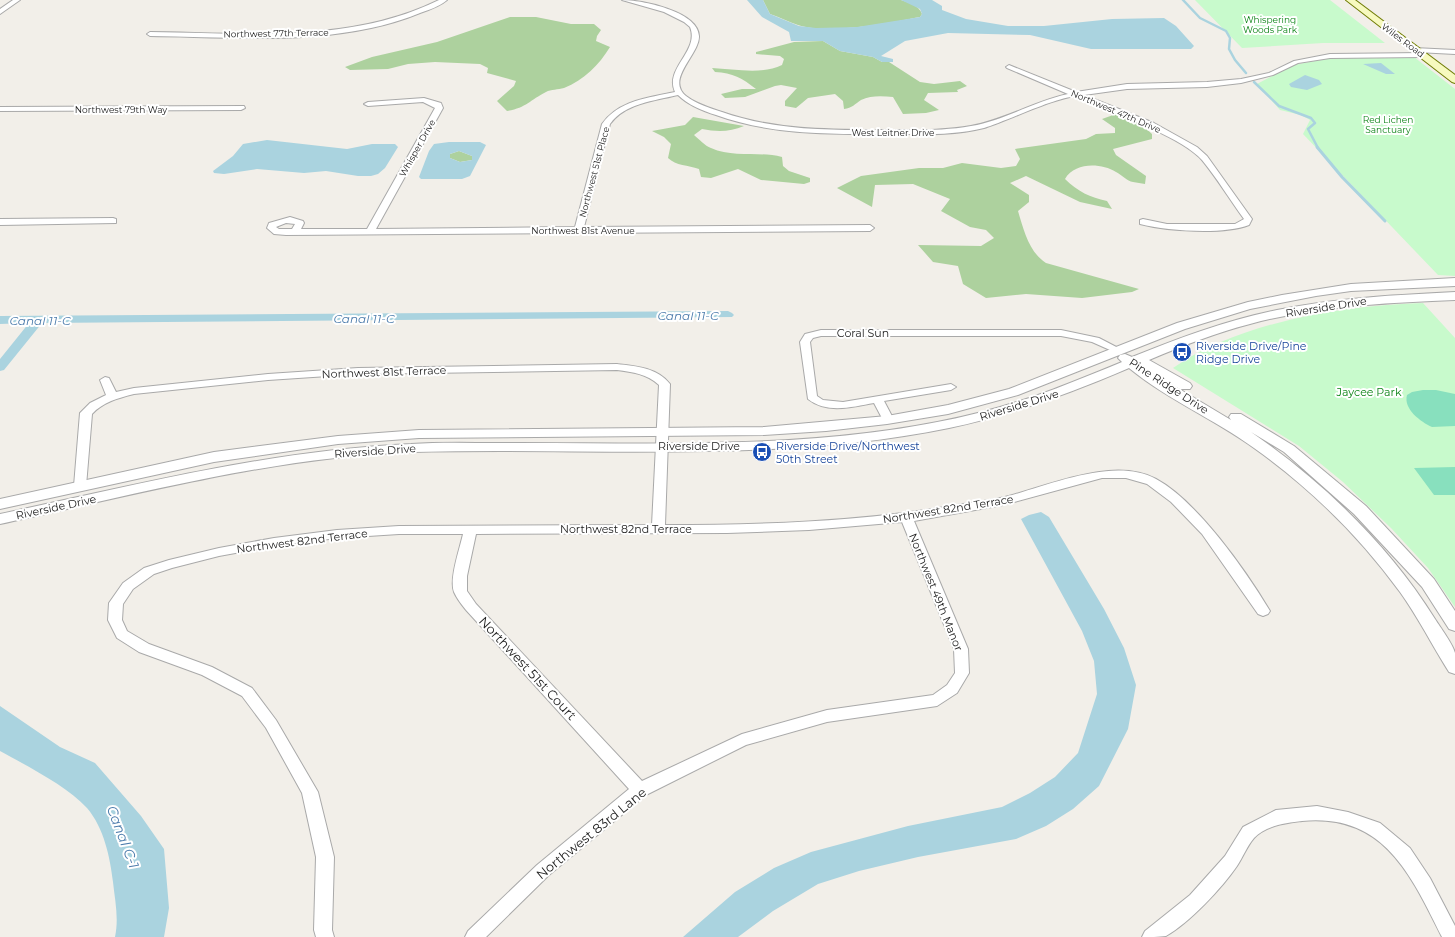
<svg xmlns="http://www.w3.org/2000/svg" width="1455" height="937" viewBox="0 0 1455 937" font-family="Montserrat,sans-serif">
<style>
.forest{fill:#add19e}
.park{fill:#c8facc}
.pitch{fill:#88e0be}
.water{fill:#aad3df;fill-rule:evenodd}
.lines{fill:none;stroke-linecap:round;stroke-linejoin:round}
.stream-far1{stroke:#aad3df;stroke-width:2.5}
.stream{stroke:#aad3df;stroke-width:3}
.canal{fill:#aad3df;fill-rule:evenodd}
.minor-casing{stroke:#a9a9a9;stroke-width:2}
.tertiary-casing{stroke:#a9a9a9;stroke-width:2}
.secondary-casing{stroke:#707d05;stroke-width:2}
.minor{fill:#fff;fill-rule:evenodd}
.tertiary{fill:#fff;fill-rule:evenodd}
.secondary{fill:#f7fabf;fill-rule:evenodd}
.labels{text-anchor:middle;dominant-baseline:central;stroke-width:4;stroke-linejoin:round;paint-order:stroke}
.far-park-label{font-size:9px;fill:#0c8416;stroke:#fff}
.far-street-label{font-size:9px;fill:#222;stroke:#fff}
.street-label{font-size:11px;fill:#222;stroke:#fff}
.transit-label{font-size:11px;fill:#164399;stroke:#fff;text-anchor:start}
.park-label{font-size:11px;fill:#0c8416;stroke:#fff}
.water-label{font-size:12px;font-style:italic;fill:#4a7aab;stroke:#fff}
.near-street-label{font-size:13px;fill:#222;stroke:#fff}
.near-water-label{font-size:14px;font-style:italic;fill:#4a7aab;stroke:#fff}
</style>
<rect width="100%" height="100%" fill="#f2efe9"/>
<path class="forest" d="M763 0H901C909 3 919 5 922 14L920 17C888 23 829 35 798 25 789 22 779 17 770 14Z
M510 17H536L571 24H594L601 30 597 36 596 41 610 47C599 65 584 80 564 88 558 90 551 89 546 92 530 100 526 108 507 111L497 101 514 86 516 81 487 73 488 68 480 64 435 62 408 64 388 69 350 70 345 67 372 57 437 42Z
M823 41 840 51 873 57 882 62H889L920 82 934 84 960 81 967 86 957 90 958 92 928 93 924 100 939 110 926 113 903 114 893 97C883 96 871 95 861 100 855 104 852 108 844 109L843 101 835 94 808 98 796 108 785 106V101L797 88 781 85 775 86 745 97 725 98 721 94 742 89H756C742 78 733 73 715 72L712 68C734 69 762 75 782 65L784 59 780 56 756 54V52L794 42Z
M1116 114 1142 125 1152 134V139L1113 149 1116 155 1146 176 1145 184C1141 183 1137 183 1133 182 1127 181 1122 175 1116 172 1101 163 1075 162 1065 179 1078 192 1090 197 1107 201L1112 209 1080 202 1026 176 1010 183 1029 195V202L1018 211C1024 231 1029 252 1046 263L1139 289 1132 292 1082 298 1026 294 986 298 963 284 958 266 933 262 918 245 981 246 994 238 986 230 970 227 941 211 950 199 913 184 875 185 872 207 837 188 861 176 919 168H943L962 163 1001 168 1016 166 1020 159 1015 149 1086 139 1096 134 1115 133V128L1102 119Z
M693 117 744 126C730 132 717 132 702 129L694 135C699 139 705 146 711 148 733 158 759 151 782 157L783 166 789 171 810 178V182L804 184 761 180 738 169 711 178 701 177 699 169C688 165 676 166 668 158L671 144 664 137 652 131 685 125Z
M459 151 472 156V160L460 162 450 158V154Z"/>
<path class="park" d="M1195 0H1330L1385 43H1323L1242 48Z
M1414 57 1455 89V276L1438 275 1303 134 1310 120 1301 115 1280 110 1257 84 1293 65 1332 58Z
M1423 303 1455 338V607L1428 568 1391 528 1343 482 1299 446 1173 368C1239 322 1344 305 1423 303Z"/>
<path class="pitch" d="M1423 390H1436L1455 394V426L1432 427C1421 422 1403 409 1407 395L1412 392Z
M1455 467V495H1434L1414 468Z"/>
<path class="water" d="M747 0H763L770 14 799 26 816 28 857 27 920 17 922 14 920 9 901 0H932L942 6V10L966 19 1008 26H1044L1112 19 1164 18 1176 26 1194 46 1191 49H1091L1030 35 948 33 905 41 881 56 893 59V62H882L873 57 840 51 823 41H791L789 32 762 17Z
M1381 63 1395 74H1386L1363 64Z
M1305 75 1319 80 1322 84 1307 90 1291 87 1289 84Z
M267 140 347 149 372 144H395L398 147 385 168 378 174 371 176H358L326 171 304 173 257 169 224 174 214 173 213 171 233 156 243 144Z
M449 142H480L486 145 470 176 462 179H421L419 177 429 151 434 144ZM459 151 472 156V160L460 162 450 158V154Z
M1041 512 1049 517 1104 609 1124 648 1136 685 1128 729 1099 786 1073 809 1046 826 1016 839 918 857 859 871 818 884 773 911 738 937H683L735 892 774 868 811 852 908 826 1002 807 1030 793 1055 777 1078 753 1097 694 1094 661 1082 631 1021 519 1029 515Z
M0 706 60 747 95 763 141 816 164 849 169 908 164 937H115C119 918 115 901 113 882 110 857 104 828 87 808 67 786 27 766 0 751Z"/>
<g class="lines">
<path class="stream-far1" d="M1183 0 1200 18 1226 31 1230 38 1229 49 1235 60 1246 73
M1254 82 1279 106 1311 118 1315 123 1308 129 1318 148"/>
<path class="stream" d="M1317 147 1342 177 1385 221"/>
<path class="canal" d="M728 311 732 313 734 315 732 317 42 323 4 370 0 371V359L29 323 0 324V316Z"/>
<defs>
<path id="minor" d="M13 0H20L0 14V9Z
M439 0H447C440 6 429 10 420 13 338 47 237 37 150 36L147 34 150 32C246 33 350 44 439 0Z
M622 0C641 0 698 11 699 36 700 54 665 79 686 96 696 104 710 108 722 112 776 131 833 130 889 130 916 130 944 131 971 126 1005 120 1035 101 1068 94L1007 68 1006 67 1009 65 1076 92 1127 84 1207 82 1241 79 1269 73 1294 61 1330 54 1423 53 1426 55 1423 57 1330 58 1298 63 1273 75 1241 83 1207 87 1127 89 1084 95 1154 123 1197 147 1207 156 1252 219 1249 225C1223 235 1167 231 1140 224V220L1143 219 1167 224H1235L1244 219C1230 200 1217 178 1202 160 1183 139 1129 119 1102 108 1094 104 1085 99 1076 97 1063 94 1002 123 984 128 952 136 920 134 887 134 829 134 771 135 716 115 703 111 688 105 678 95 654 101 625 103 610 124L584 227 870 225 874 228 870 231 286 235 274 234 267 228 269 223 290 217 303 221 304 223 301 229H367L435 108 423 102 368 106 364 104 368 102 424 98 441 103 443 108 376 229 575 227 602 124C619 100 648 98 675 92 664 68 700 51 690 27L684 22 664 12ZM286 223 295 224 292 229H279L276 227Z
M244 106 245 108 241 110 0 111V107Z
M113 218 116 219V223L0 225V219Z
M821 330H1061L1099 338 1124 351 1119 354 1092 342 1061 336H821L813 338 810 342 817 396 823 400 843 402 951 384 956 387 951 390 884 401 894 420 888 423 884 422 874 403C852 407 827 414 808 399L800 342 805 334Z
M617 364C636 366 658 368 670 384L665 525C760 525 857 522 951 506 969 503 987 501 1005 497 1048 486 1114 456 1156 479 1197 501 1246 571 1270 611L1268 614 1263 616 1258 614 1202 534 1171 502 1147 484 1126 478H1102L1003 505 914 521 968 649 969 673 957 693 937 706 827 722 746 745 646 795 549 875 486 937H465L468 931 537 865 629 789 466 610C462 605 457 599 454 592 449 579 460 548 463 534H399L337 538 274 546 219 556 172 568 154 574 133 589 123 604 122 620 127 631 149 644 212 667 252 688 276 720 318 792 334 857 332 930 334 937H316L314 930 316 857 302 793 266 728 242 696 202 675 139 652 117 638 108 620 109 603 123 583 144 568 169 560 219 548 274 538 337 530 399 526 652 525 659 385C647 374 633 372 617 370L358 374 268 380 134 394C118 398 103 402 92 414L86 486 80 490 74 486 80 413 90 403 106 395 100 380 105 377 109 378 116 392 134 388 268 374 358 368ZM902 522 954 649 955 673 947 685 933 695 827 710 742 734 642 781 476 604 467 591V576L476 534 727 533 809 530Z
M1317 806 1348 812 1380 823 1410 848 1430 878 1455 926V937H1442C1411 875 1384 813 1302 821 1287 823 1266 825 1254 838 1247 846 1243 857 1237 866 1222 888 1189 923 1166 936 1160 937 1148 937 1142 937L1145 931 1190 895 1225 856 1243 827 1276 810Z"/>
<path id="tertiary" d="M1414 48 1455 50V54L1417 52H1414Z
M1455 278V286L1351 291 1316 296 1250 309 1185 329 1018 395 948 414 887 424 826 431 764 435 419 438 338 444 214 462 0 509V499L214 452 338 436 419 430 764 427 887 416 948 405 1009 389 1177 323 1248 302 1282 295 1351 284Z
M1455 292V300C1386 303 1316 306 1250 324 1215 333 1182 346 1149 360L1190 383 1192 386 1190 389H1180L1151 372 1231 420 1229 417 1231 414H1241L1294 446 1366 506 1434 579 1455 611V631L1449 629 1422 587 1354 514 1284 452 1251 432C1323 482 1388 544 1435 619 1440 627 1453 644 1455 653 1455 659 1455 667 1455 674L1449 672C1432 645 1418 617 1400 592 1360 537 1309 487 1254 448 1214 419 1168 400 1129 368 1071 393 1012 415 949 428 773 464 592 447 414 452 274 457 137 494 0 524V514C136 485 272 450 411 444 440 442 469 443 497 443 657 442 826 452 982 412 1030 400 1076 381 1122 362L1118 358 1120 355 1125 354 1132 357C1179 338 1227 320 1277 310 1335 298 1395 295 1455 292Z"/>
<path id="secondary" d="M1346 0H1355L1455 75V83L1452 82Z"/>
</defs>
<use href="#minor" class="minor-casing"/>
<use href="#tertiary" class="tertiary-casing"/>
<use href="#secondary" class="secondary-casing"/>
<use href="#minor" class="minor"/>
<use href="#tertiary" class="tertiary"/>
<use href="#secondary" class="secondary"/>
</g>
<defs>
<symbol id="bus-disc" viewBox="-11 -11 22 22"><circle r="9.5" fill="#1a4fb4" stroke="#fff"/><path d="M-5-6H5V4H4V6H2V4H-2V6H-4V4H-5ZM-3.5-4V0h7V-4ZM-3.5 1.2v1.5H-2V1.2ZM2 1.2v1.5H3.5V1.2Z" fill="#fff"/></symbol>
</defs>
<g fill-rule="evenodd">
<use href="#bus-disc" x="1171" y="341" width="22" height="22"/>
<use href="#bus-disc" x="751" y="441" width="22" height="22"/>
</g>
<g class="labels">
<g class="far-park-label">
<text x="1270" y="19">Whispering<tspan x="1270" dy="10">Woods Park</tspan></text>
<text x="1388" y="119">Red Lichen<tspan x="1388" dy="10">Sanctuary</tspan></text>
</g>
<g class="far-street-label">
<text transform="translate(276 33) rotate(-1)">Northwest 77th Terrace</text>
<text transform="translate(1403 40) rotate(37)">Wiles Road</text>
<text x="121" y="109">Northwest 79th Way</text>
<text transform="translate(1116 111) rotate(23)">Northwest 47th Drive</text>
<text x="893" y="132">West Leitner Drive</text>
<text transform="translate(417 148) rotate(-61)">Whisper Drive</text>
<text transform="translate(594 172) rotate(-75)">Northwest 51st Place</text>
<text x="583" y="230">Northwest 81st Avenue</text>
</g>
<g class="street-label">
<text transform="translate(1326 307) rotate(-9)">Riverside Drive</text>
<text x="863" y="333">Coral Sun</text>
<text transform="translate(384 372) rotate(-2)">Northwest 81st Terrace</text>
<text transform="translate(1169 386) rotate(33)">Pine Ridge Drive</text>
<text transform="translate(1019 405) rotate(-17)">Riverside Drive</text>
<text x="699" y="446">Riverside Drive</text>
<text transform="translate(375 451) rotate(-4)">Riverside Drive</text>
<text transform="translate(56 507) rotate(-12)">Riverside Drive</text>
<text transform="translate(948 509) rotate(-9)">Northwest 82nd Terrace</text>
<text x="626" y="529">Northwest 82nd Terrace</text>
<text transform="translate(302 541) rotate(-7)">Northwest 82nd Terrace</text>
<text transform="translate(936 592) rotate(68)">Northwest 49th Manor</text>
</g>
<g class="transit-label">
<text x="1196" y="346">Riverside Drive/Pine<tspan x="1196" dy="13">Ridge Drive</tspan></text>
<text x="776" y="446">Riverside Drive/Northwest<tspan x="776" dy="13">50th Street</tspan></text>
</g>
<g class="park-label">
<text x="1369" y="392">Jaycee Park</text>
</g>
<g class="water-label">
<text x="688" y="315">Canal 11-C</text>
<text x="364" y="318">Canal 11-C</text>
<text x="40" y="320">Canal 11-C</text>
</g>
<g class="near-street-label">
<text transform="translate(528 668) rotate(47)">Northwest 51st Court</text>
<text transform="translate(591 833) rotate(-39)">Northwest 83rd Lane</text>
</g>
<g class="near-water-label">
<text transform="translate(123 837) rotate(69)">Canal C-1</text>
</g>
</g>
</svg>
